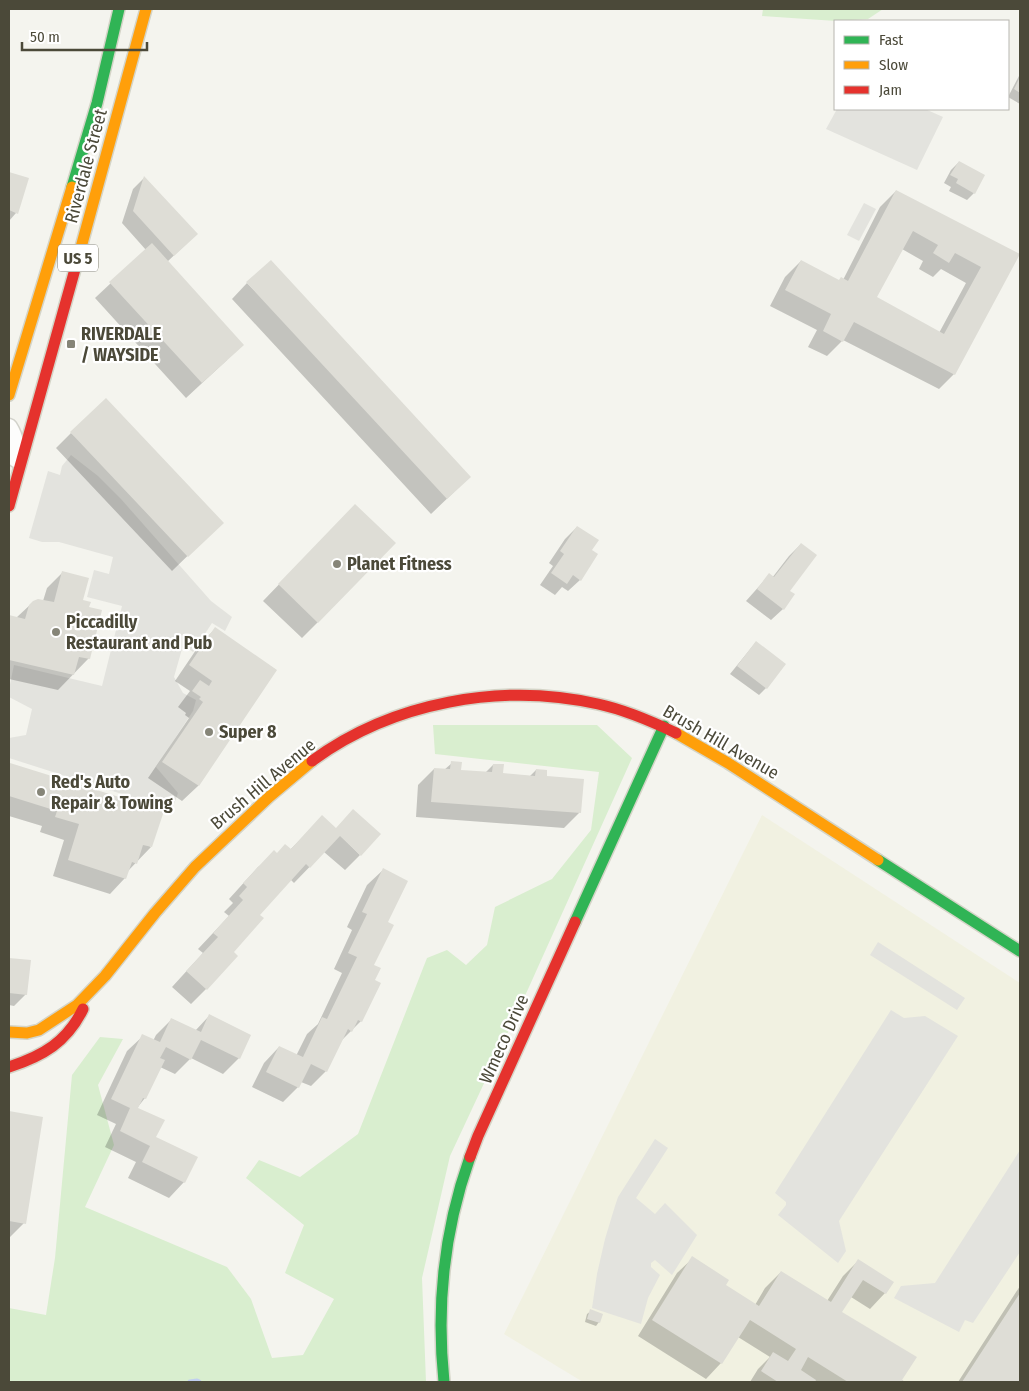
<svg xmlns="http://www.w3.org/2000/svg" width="1029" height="1391" viewBox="0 0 1029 1391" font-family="'Fira Sans Condensed',sans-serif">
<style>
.education{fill:#f1f1e1}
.green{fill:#d9eecf}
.parking{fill:#e3e3de}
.shadow{fill:#0003;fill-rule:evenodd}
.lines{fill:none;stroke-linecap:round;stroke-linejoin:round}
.stream{stroke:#c0cff0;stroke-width:5}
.building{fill:#deddd6;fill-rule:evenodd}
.street-casing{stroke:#d2d2cb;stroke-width:19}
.fast-casing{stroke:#d4d4c7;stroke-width:14}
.slow-casing{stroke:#d4d4c7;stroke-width:14}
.jam-casing{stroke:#d4d4c7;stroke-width:14}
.street{stroke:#fdfdfc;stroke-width:16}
.fast{stroke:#30b455;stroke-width:11}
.slow{stroke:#ff9f0a;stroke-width:11}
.jam{stroke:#e5322d;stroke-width:11}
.poi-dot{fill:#868578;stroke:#fff;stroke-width:2}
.labels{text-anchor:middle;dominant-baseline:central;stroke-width:4.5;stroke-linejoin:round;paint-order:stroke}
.shield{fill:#fff;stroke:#818074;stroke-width:1}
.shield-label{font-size:16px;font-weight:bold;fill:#4b4939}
.street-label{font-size:18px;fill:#4b4939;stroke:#fff}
.poi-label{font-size:18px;font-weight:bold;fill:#4b4939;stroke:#fff;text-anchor:start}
</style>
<rect width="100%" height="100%" fill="#f4f4ee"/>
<path class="education" d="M762 815 1020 983V1382H583L504 1334Z"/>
<path class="green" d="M763 9H883L868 19 836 21 762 16Z
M433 725H597L632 758 529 987 450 1156 422 1278 426 1382H9V1308L46 1315 55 1258 72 1075 100 1037 123 1039 98 1085 114 1145 85 1207 227 1267 251 1299 272 1358 303 1355 334 1299 285 1273 304 1225 246 1178 259 1160 300 1177 358 1134 427 958 447 950 466 965 487 945 495 907 552 879 591 830 599 772 435 754Z"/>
<path class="parking" d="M837 109H925L943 117 917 170 826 129Z
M864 203 876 209 859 241 847 235Z
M71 455 98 476 121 499 211 601 232 617 225 631 212 623 193 652 184 645 182 649 174 677 183 693 196 700 193 711 156 767 178 793 172 810 9 758V738L26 735 32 709 9 697V689L14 665 102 686 122 606 87 597 94 570 109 574 113 557 59 542H42L29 538 48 471 60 475 62 466Z
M878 942 965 998 957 1010 870 955Z
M891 1010 904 1018 925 1016 958 1036 839 1221 846 1251 838 1263 778 1215 786 1205V1202L775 1193Z
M655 1139 668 1148 636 1198 655 1214 665 1203 697 1235 672 1275 655 1260 651 1263V1267L660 1275 648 1298 641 1324 592 1308 597 1274 605 1239 615 1206 618 1197Z
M1020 1150V1252L973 1323 965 1320 959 1332 894 1298 901 1286 935 1283Z"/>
<path class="shadow" d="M1020 74V104L1008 97Z
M959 162 974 193 967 200 949 191 951 187 944 183 951 170Z
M9 173 27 179 16 213 9 221Z
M144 178 185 245 167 262 227 360 186 398 95 298 146 250 122 223 133 189Z
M896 191 1018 255 954 374 939 389 843 340 827 356 808 347 817 330 770 306 785 277 801 261 839 281 843 280 880 207ZM902 249 923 261 919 269 933 277 941 269 966 283 939 333 875 298Z
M247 283 454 492 431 514 232 299Z
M71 433 206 538 172 571 56 448Z
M340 521 318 622 302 638 263 601Z
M577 527 590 550 580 580 568 591 562 587 555 595 540 585 553 566 549 563 565 539Z
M801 544 783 609 771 620 746 601 769 575 772 578 789 556Z
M62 573 88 608 89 658 58 690 9 679V617L16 618 31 604 43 601 47 588Z
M215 629 276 670 198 786 182 801 148 778 189 718 185 715 186 713 178 707 190 691 175 681 200 644Z
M756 642 766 688 759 695 730 674Z
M452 763 460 771 485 773 493 765 502 775 530 776 536 770 546 777 580 812 564 828 416 817 418 785 434 769 444 770Z
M10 765 151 847 127 872 125 878 110 894 53 876 64 840 40 832 42 826 9 816V766Z
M322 817 360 855 345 870 324 852 294 883 290 879 258 915 206 989 191 1004 172 987 203 953 198 949 229 916 224 912 233 903 229 899 258 867 277 854 290 850Z
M383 870 386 923 373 965 361 1021 341 1041 326 1071 311 1086 301 1082 298 1087 283 1102 252 1087 264 1063 279 1047 296 1056 307 1034 318 1024 342 973 334 969 352 930 347 927 367 885Z
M9 959 30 961 26 994 14 1006 9 1005Z
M209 1016 239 1058 223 1074 191 1058 175 1074 160 1067 145 1098 137 1108 184 1182 169 1198 128 1178 136 1162 105 1147 116 1124 97 1115 127 1051 143 1036 153 1041 156 1035 172 1019 195 1031Z
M9 1112 42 1118 24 1223 9 1238Z
M693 1258 724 1285 755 1305 765 1288 781 1272 827 1301 843 1276 858 1261 885 1293 870 1309 851 1297 840 1312 904 1382H750L758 1369 770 1357 738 1337 721 1363 706 1379 638 1336 677 1273Z
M1020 1286V1382H958Z
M591 1311 599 1322 596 1326 585 1322 587 1314Z"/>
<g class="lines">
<path class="stream" d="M190 1382 197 1381 199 1382"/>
</g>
<path class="building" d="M1020 77V93L1014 89Z
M959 161 985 175 975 194 956 183 958 179 950 175Z
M9 172 29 178 18 214 9 210Z
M144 176 198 234 174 256 133 211Z
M896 190 1020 254 955 375 854 322 843 342 823 331 831 314 785 290 801 260 839 280 841 277 848 281ZM913 231 938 245 933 253 949 263 955 253 981 267 944 334 877 297Z
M152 243 244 345 202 383 109 282Z
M271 260 471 477 447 499 246 282Z
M106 398 224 523 188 557 70 432Z
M355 504 396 543 318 623 278 584Z
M577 526 599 540 592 550 598 554 581 581 573 575 567 584 551 573 564 554 560 551Z
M801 543 817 555 790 591 795 594 784 610 757 589 769 573 774 577Z
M62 571 89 578 83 600 91 602 89 607 102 610 90 659 79 657 74 675 9 660V615L25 619 29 605 33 601 38 599 54 602Z
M215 627 277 670 199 786 162 762 203 702 199 699 201 697 192 691 200 680 209 686 212 681 189 665Z
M756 641 786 664 767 689 737 666Z
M451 761 462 762 461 770 492 772 493 764H504L503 773 535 776 536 769 547 770V776L584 779 581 813 431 802 434 768 450 769Z
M10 763 164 811 152 847 143 845 137 864 132 862 126 879 68 860 79 824 55 817 57 811 9 796Z
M353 809 381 834 361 856 340 836 310 868 306 864 260 915 264 918 234 952 238 956 207 990 186 971 218 937 213 933 243 900 239 896 247 887 243 883 274 850 277 853 285 844 291 849 322 815 336 828Z
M383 868 408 881 388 922 394 925 374 965 381 968 375 980 381 983 362 1022 358 1020 352 1032 348 1029 327 1072 311 1064 299 1088 266 1072 279 1046 303 1057 322 1017 327 1019 357 957 348 953 367 914 362 912Z
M9 958 31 960 27 995 9 993Z
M209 1014 251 1035 240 1059 201 1040 191 1060 166 1047 160 1058 165 1060 146 1099 143 1098 138 1108 165 1120 156 1137 198 1157 185 1183 142 1162 150 1146 120 1131 130 1108 111 1099 142 1034 160 1042 171 1018 201 1032Z
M9 1111 43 1117 26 1224 9 1221Z
M692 1256 729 1280 726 1285 759 1306 781 1271 831 1302 858 1259 894 1282 886 1294 863 1280 842 1312 917 1357 902 1380 906 1382H848L808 1357 801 1370 816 1380 815 1382H778L761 1371 773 1352 788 1361 796 1349 750 1320 722 1364 652 1320Z
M1020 1293V1382H962Z
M590 1309 603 1314 600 1323 587 1319Z"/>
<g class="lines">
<defs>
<path id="street" d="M9 427C16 438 16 447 16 459"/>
<path id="fast" d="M72 187 97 103 119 9
M878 860 1020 951
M575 922 664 726
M444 1382C436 1305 444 1230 470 1157"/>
<path id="slow" d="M77 262 146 9
M9 395 72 187
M676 733 728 763 878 860
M9 1032 27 1033 39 1030 77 1005 105 976 155 913 195 867 269 797 312 761"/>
<path id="jam" d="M9 506 77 262
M312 761C392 702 502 682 598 704 626 710 651 721 676 733
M9 1067C43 1056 67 1042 83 1009
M470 1157 478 1136 575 922"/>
</defs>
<use href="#street" class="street-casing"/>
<use href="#fast" class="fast-casing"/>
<use href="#slow" class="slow-casing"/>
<use href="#jam" class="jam-casing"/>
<use href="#street" class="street"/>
<use href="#fast" class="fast"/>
<use href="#slow" class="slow"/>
<use href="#jam" class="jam"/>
</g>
<g class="poi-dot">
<rect x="66" y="339" width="10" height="10" rx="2.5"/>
<circle cx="337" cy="564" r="5"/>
<circle cx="56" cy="632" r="5"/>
<circle cx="209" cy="732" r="5"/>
<circle cx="41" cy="792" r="5"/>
</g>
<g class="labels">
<rect class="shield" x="58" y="244.5" width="40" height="27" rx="4"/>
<g class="shield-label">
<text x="78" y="258">US 5</text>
</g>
<g class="street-label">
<text transform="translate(86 166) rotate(-75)">Riverdale Street</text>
<text transform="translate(721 742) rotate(30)">Brush Hill Avenue</text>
<text transform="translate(263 784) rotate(-40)">Brush Hill Avenue</text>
<text transform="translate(504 1039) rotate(-66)">Wmeco Drive</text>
</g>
<g class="poi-label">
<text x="81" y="334">RIVERDALE<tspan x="81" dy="21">/ WAYSIDE</tspan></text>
<text x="347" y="564">Planet Fitness</text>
<text x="66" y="622">Piccadilly<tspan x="66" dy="21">Restaurant and Pub</tspan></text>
<text x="219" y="732">Super 8</text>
<text x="51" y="782">Red's Auto<tspan x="51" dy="21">Repair &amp; Towing</tspan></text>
</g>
</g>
<rect width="1029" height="1391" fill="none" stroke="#4b4939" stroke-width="20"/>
<rect x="834" y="20" width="175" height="90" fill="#ffffff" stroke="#b7b6b0"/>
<rect x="844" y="36" width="25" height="8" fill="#30b455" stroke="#b7b6b0"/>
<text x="879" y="45" font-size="15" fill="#4b4939">Fast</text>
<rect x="844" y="61" width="25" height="8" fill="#ff9f0a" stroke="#b7b6b0"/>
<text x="879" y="70" font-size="15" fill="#4b4939">Slow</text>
<rect x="844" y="86" width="25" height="8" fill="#e5322d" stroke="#b7b6b0"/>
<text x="879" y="95" font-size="15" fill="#4b4939">Jam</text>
<path d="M22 42v8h125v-8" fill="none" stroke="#4b4939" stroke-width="2.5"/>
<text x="30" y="42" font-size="15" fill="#4b4939" stroke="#ffffff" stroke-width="4" paint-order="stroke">50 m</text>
</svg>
